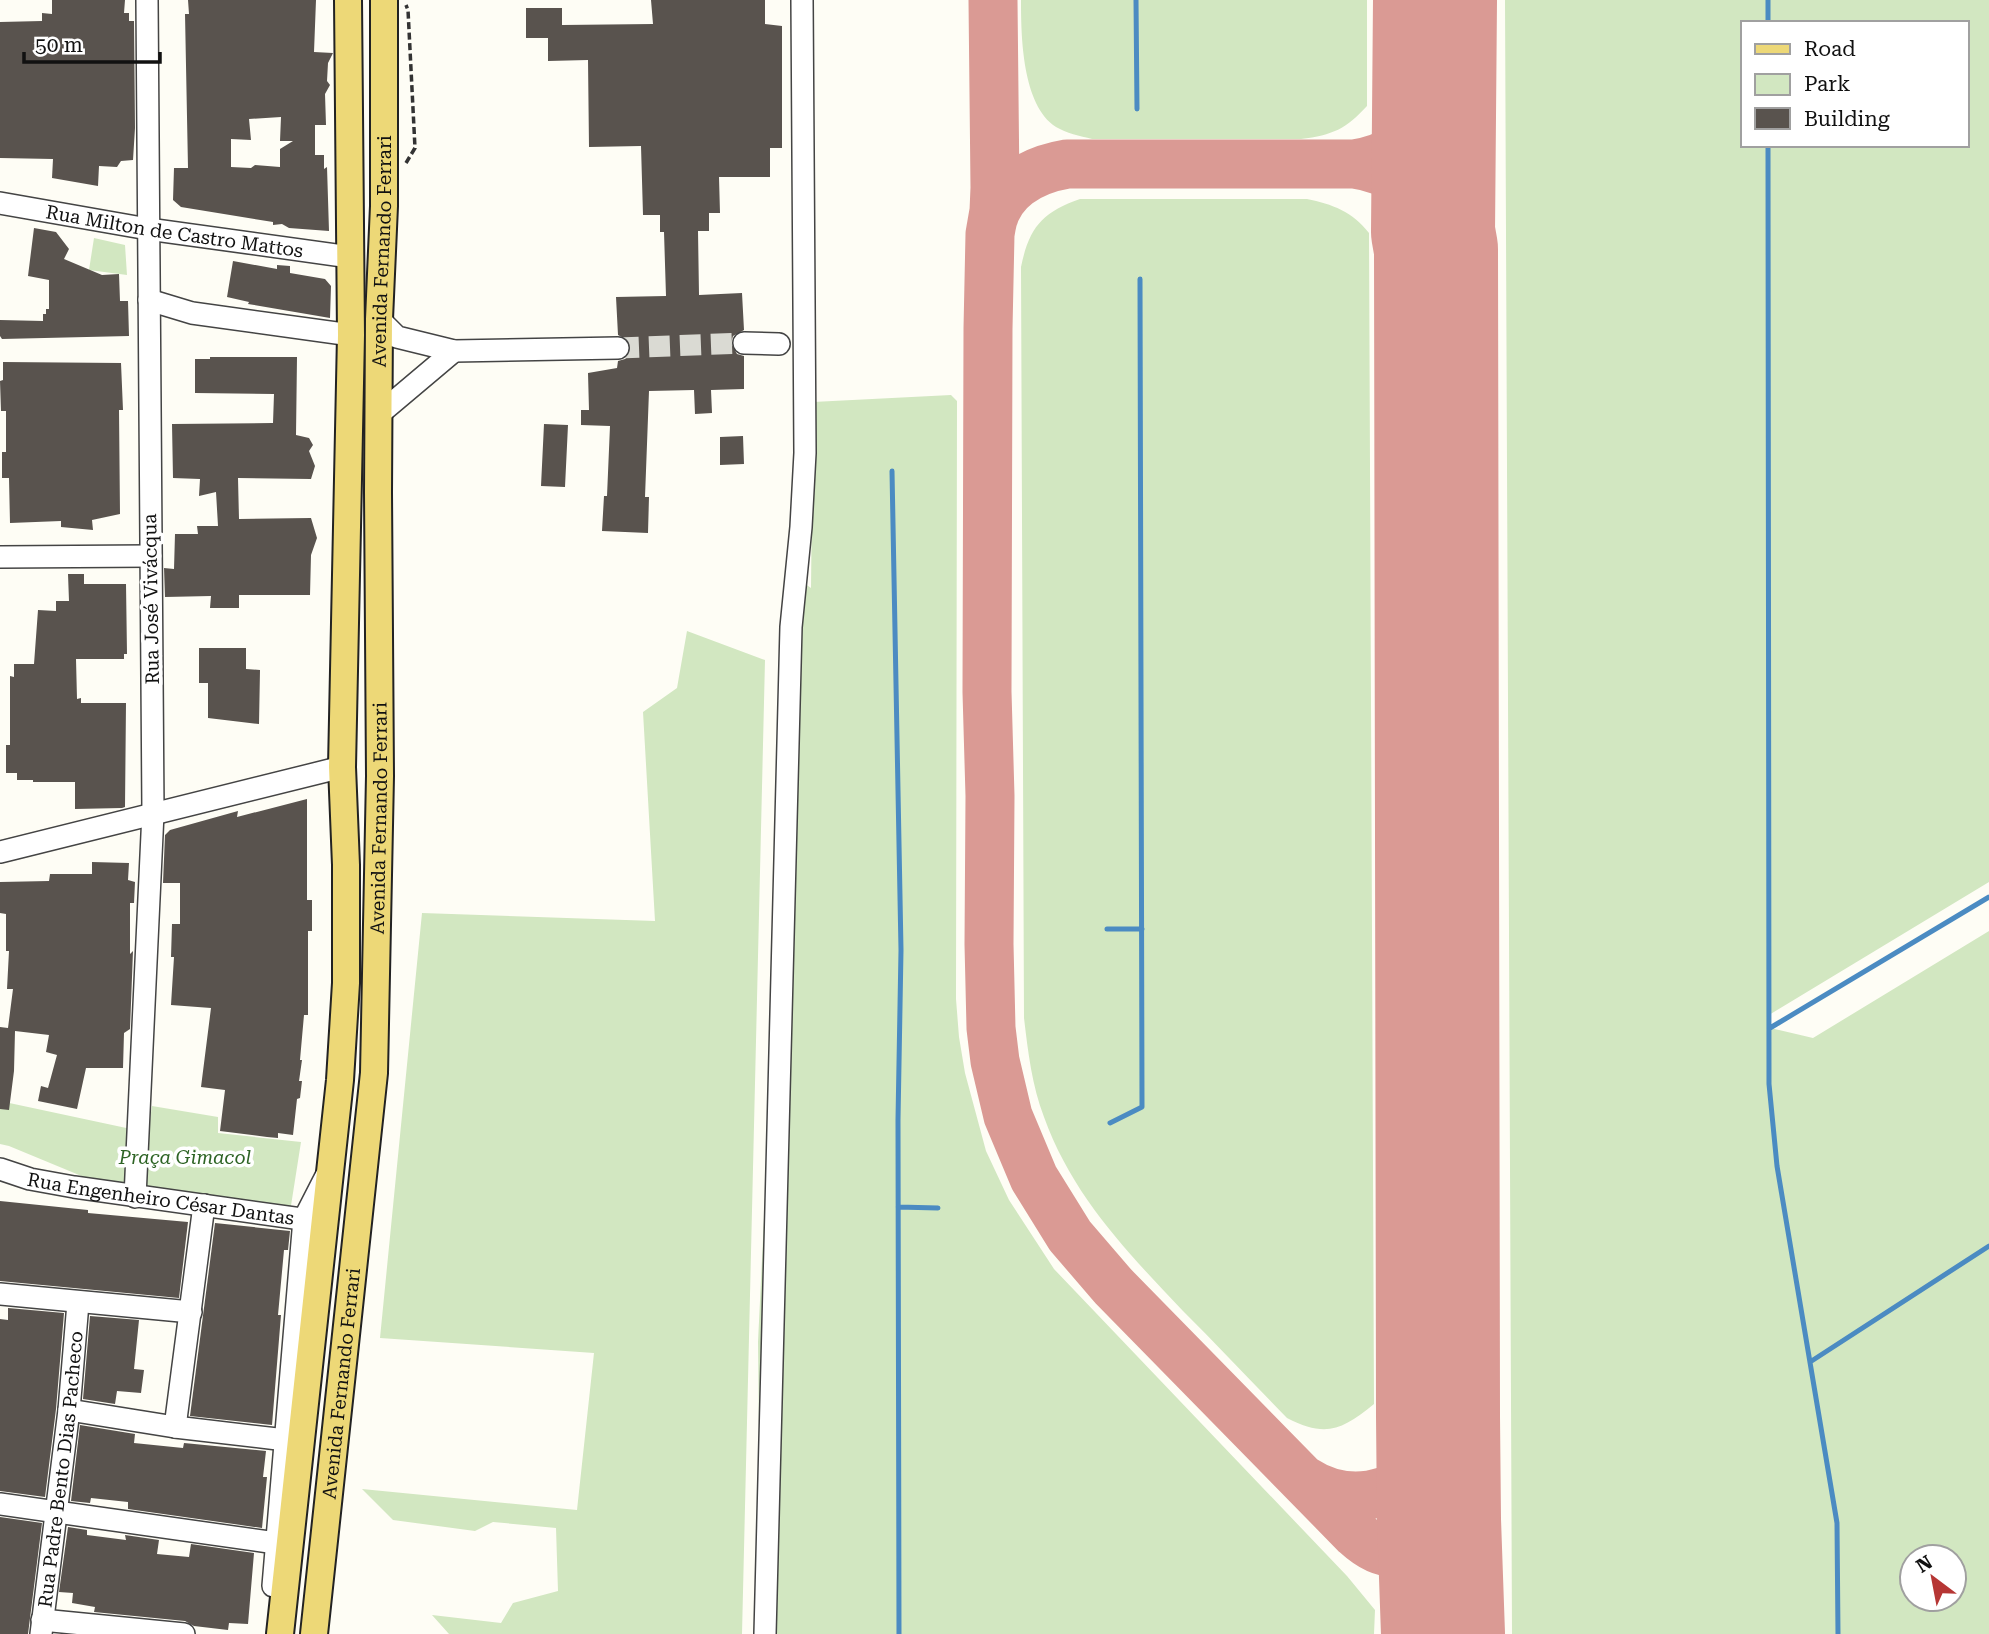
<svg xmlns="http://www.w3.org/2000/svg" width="1989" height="1634" viewBox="0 0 1989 1634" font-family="'Roboto Serif',serif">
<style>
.green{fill:#d2e7c1;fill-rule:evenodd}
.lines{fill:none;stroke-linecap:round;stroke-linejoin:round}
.stream{stroke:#4b8bc2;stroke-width:5}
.taxiway{stroke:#da9a94;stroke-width:49}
.runway{stroke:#da9a94;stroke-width:124}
.building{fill:#59534e;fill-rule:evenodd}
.minor-tunnel{stroke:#dadad3;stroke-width:21;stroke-dasharray:21 10;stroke-linecap:butt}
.minor-casing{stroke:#444;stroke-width:24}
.major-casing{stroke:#222;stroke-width:30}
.path{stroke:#333;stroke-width:3.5;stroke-dasharray:7 3.5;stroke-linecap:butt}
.minor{stroke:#fff;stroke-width:21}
.major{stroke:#edd877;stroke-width:26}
.labels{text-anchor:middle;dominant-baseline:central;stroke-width:7;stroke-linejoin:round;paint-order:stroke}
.street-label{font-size:19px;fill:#111;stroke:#fff}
.park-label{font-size:19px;font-style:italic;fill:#2e6425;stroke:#fff}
</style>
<rect width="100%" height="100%" fill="#fefdf5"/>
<path class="green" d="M1021 0H1367V106C1346 129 1333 135 1301 139H1092C1080 136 1066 133 1056 127 1022 105 1021 36 1021 0Z
M1505 0H1989V882L1769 1015 1770 1028 1813 1038 1989 931V1634H1512ZM1742 23H1966V145H1742ZM1912 1557H1954V1599H1912Z
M1080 199H1307C1332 204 1353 212 1369 233L1374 1404C1342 1430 1326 1438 1287 1418 1252 1382 1218 1346 1183 1311 1127 1252 1072 1195 1044 1117 1032 1086 1028 1052 1024 1018L1021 267C1029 228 1042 212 1080 199Z
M94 238 125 245 127 275 89 270Z
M951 395 957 401 956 999 959 1037 965 1073 986 1151 1009 1200 1054 1269 1347 1576 1375 1610 1374 1634H761L758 1342 795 577 811 588 813 402Z
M687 631 765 660 742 1634H449L432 1615 501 1623 513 1603 558 1591 556 1528 493 1522 475 1531 393 1520 362 1489 577 1510 594 1353 380 1338 422 913 655 921 643 712 677 688Z
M0 1101 131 1129 125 1184 96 1182 9 1146 0 1144Z
M152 1106 218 1117V1133L301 1142 290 1212 139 1192Z"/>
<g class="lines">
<path class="stream" d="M1136 0 1137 109
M1768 0V23
M1768 145 1769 1084 1777 1166 1837 1523 1838 1634
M892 471 901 950 898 1120 899 1634
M1107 929H1142
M1770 1028 1989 897
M1110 1123 1142 1107 1140 279
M898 1207 938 1208
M1810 1362 1989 1246"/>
<path class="taxiway" d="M993 0 995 188 994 211 990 234 988 329 987 692 990 796 989 944 991 1028 995 1061 1008 1116 1034 1178 1070 1236 1113 1286 1356 1534C1391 1566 1413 1553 1439 1520
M1354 164C1396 158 1412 139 1436 105
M991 228C997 189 1031 170 1067 164H1354C1398 170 1418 192 1433 232
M1304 1480C1344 1506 1399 1501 1425 1458 1433 1445 1435 1431 1438 1416"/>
<path class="runway" d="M1435 0 1433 232 1436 249 1438 1416 1439 1520 1443 1634"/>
</g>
<path class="building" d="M52 0H125L124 13H129V21H134L135 128 133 160 121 161 117 167 99 166 98 186 52 178 53 159 0 158V22L42 21V13L52 14Z
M188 0H316L314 52 333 53 328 63 327 81 330 85 325 94 326 125H315V155H324V169L327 167 329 231 289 228 282 224 273 225V222L181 207 173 200 174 168H188L185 14H189ZM281 117 280 141H293L280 149V167L255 165 251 168 231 167V139L251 140 249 119Z
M651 0H765V24L782 26V148H770V177H719L720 213H709V231H698L699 295 742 293 744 330 733 336 731 343 737 354 744 356V389L711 390 712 413 695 414 694 390 649 391 645 497H649L648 533 602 531 604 496H607L610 426 581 425V410H589L588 373 617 368 618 361 625 359 630 354 629 341 618 335 616 297 666 296 664 232H660V215H643L641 146 589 147 588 60 548 61V38H526V8H562V25L653 24Z
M34 228 56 232 69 249 64 259 102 275 119 274 120 301H128L129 336 2 339 0 336V320L43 321V314H46V309H49V280L28 276Z
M233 261 277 269V265L290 266V273L325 279 331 286 330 318 248 304 249 302 227 297Z
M210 357H297L296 435 309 438 313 445 309 451 315 466 311 479 238 478 239 519 311 518 317 538 311 555 310 595H239V608H210L211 596 165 597 164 568 174 569 175 534H198L197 526H218L216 492 199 496 200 479 173 478 172 424 273 423 274 394 195 393V359H210Z
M3 362 121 363 123 410H119L120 514 92 520 93 530 61 527V521L10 523 9 478H2V452H6V411H1L0 381 3 380Z
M544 424 568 425 565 487 541 486Z
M743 436 744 464 720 465V437Z
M68 574H84V584H126L127 654H124V659H76L77 699 81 698V703H126L125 807 122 808 75 809V782H33V780H17V773H6V745H10V676L14 677V664H34L38 610 56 611V601H69Z
M199 648H246V669L260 670 259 724 208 718V683H199Z
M307 799V900H312V931H308V1015H304L300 1060H302L299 1081H302L300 1098 297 1099 293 1135 278 1133V1138L267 1137 220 1131 225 1090 201 1087 211 1008 171 1005 174 957H171L172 924H180V883H163L165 835 170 830 238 811 237 817Z
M92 862 129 863 128 880 135 882 134 903H130V954L133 951 130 1029 124 1033 123 1068H86L77 1109 38 1101 41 1086 48 1088 57 1055 46 1052 49 1035 15 1031 14 1071 9 1110 0 1109V1027L8 1028 13 989H7L9 951H6V914L0 913V882L49 881 50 874H92Z
M0 1201 88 1210V1213L188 1222 179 1298 0 1281Z
M215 1223 290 1231 288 1250H284L278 1315H281L272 1425 190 1416Z
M8 1308 64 1313 56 1409 45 1497 0 1491V1319L8 1320Z
M90 1316 139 1320 134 1369 144 1370 141 1393 117 1391 115 1404 83 1399Z
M80 1425 135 1434 134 1443 183 1448 184 1443 266 1451 263 1477H267L262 1528 128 1509V1502L91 1498 90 1503 71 1501Z
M0 1517 42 1523 28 1634H0Z
M68 1527 87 1530V1535L126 1540 125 1535 159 1540 157 1554 189 1557 191 1544 254 1553 248 1624 229 1623 228 1630 194 1626 185 1621 94 1612 95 1607 72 1603 73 1593 59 1592Z"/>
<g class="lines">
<path class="minor-tunnel" d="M618 348 744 343"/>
<defs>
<g id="minor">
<path id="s1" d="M0 203 148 229 350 257"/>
<path d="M149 300 192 313 351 335"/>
<path d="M379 319 397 337 454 351 618 348"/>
<path d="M744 343 779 344"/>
<path d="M378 415 454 351"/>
<path d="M0 557 151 556"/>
<path d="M0 852 342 767"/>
<path id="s2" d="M0 1169 30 1179 74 1187 316 1221"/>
<path d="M135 1197 153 813 147 0"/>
<path d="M0 1294 191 1312"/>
<path d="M69 1410 175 1427 286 1440"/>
<path d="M175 1427 204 1205"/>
<path d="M0 1504 276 1543"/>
<path d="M273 1586 304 1219 326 1176"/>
<path d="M42 1620 184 1634"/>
<path id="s3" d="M41 1634 69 1410 78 1303"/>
<path d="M765 1634 791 627 801 527 805 453 802 0"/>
</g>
<g id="major">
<path d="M280 1634 340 1080 346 983V865L342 767 351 335 348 0"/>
<path id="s4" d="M314 1634 374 1073 380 776 378 492 379 319 384 206V0"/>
</g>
</defs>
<use href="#minor" class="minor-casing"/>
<use href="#major" class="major-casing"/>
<path class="path" d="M406 163 415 148 408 10 406 5"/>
<use href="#minor" class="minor"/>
<use href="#major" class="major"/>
</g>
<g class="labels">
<g class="street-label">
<text stroke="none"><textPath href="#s1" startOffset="177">Rua Milton de Castro Mattos</textPath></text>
<text stroke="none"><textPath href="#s4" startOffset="1386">Avenida Fernando Ferrari</textPath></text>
<text transform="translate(151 599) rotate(-91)">Rua José Vivácqua</text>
<text stroke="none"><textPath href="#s4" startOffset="819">Avenida Fernando Ferrari</textPath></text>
<text stroke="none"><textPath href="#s2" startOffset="164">Rua Engenheiro César Dantas</textPath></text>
<text stroke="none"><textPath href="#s4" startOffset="252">Avenida Fernando Ferrari</textPath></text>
<text stroke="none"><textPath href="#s3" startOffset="166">Rua Padre Bento Dias Pacheco</textPath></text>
</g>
<g class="park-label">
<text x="185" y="1157">Praça Gimacol</text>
</g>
</g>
<rect x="1741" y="21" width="228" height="126" fill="#ffffff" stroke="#a0a0a0" stroke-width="2"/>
<rect x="1755" y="44" width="35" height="10" fill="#edd877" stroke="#a0a0a0" stroke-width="2"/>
<text x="1804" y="56" font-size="21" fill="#111111">Road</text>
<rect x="1755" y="74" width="35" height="21" fill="#d2e7c1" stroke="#a0a0a0" stroke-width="2"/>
<text x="1804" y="91" font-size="21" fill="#111111">Park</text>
<rect x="1755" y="108" width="35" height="21" fill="#59534e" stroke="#a0a0a0" stroke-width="2"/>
<text x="1804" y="126" font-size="21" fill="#111111">Building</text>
<g transform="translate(1933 1578) rotate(328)"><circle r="33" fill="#ffffff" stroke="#a0a0a0" stroke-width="2"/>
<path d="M0-5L12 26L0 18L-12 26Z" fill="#b63634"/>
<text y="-10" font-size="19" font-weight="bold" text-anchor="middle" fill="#111111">N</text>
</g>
<path d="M24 52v10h136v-10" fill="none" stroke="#111111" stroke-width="3.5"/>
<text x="35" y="52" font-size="21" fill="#111111" stroke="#ffffff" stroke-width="5" paint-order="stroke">50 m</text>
</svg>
